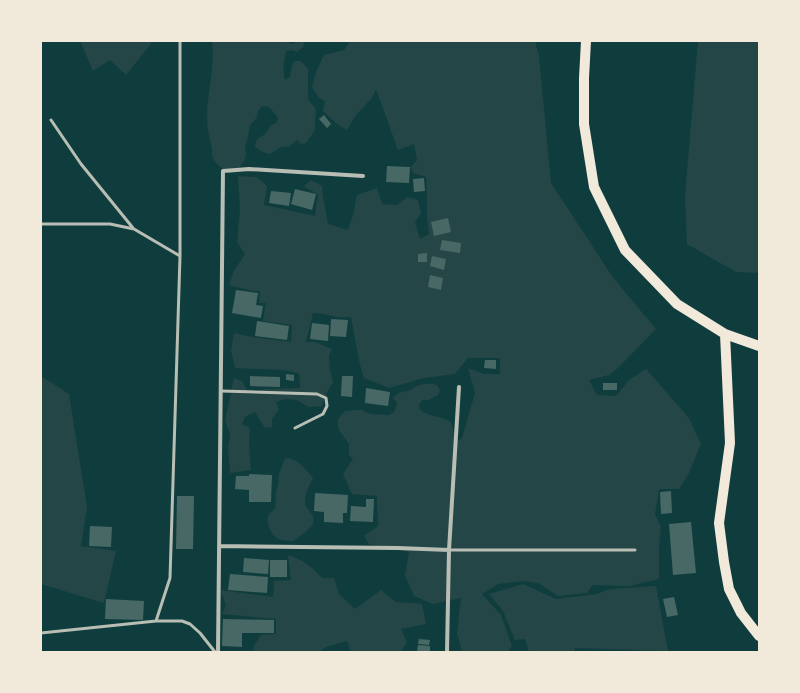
<svg xmlns="http://www.w3.org/2000/svg" width="800" height="693" viewBox="0 0 800 693" font-family="Overpass,sans-serif">
<style>
.green{fill:#244646}
.building{fill:#486865}
.lines{fill:none;stroke-linecap:round;stroke-linejoin:round}
.service{stroke:#b8beb3;stroke-width:3}
.minor{stroke:#b8beb3;stroke-width:4}
.trunk{stroke:#f1e9da;stroke-width:10}
</style>
<rect width="100%" height="100%" fill="#0f3d3e"/>
<path class="green" d="M80 41H151L150 45 126 75 110 60 93 71Z
M212 41H286L291 44 299 41H302L305 44 302 48 297 52 292 50 286 51C284 60 282 70 285 80L290 77 292 66 295 61H301L308 69V95L309 101 316 109 315 120V130L306 143 301 144 297 140 289 147C279 145 278 150 270 154L265 153 255 147C256 137 259 139 265 134 271 129 267 126 276 123L278 118 271 109 267 106 261 107 258 111 257 117 254 121 250 125 247 141 245 145 246 156 244 161 237 170 232 173H227C223 168 217 165 214 160 211 156 212 153 212 148 209 136 207 127 207 115 208 90 215 66 212 41Z
M350 41H535L539 56 551 183 612 276 629 297 656 329 618 368 609 375 589 380 597 395 616 396 629 380 646 369 689 418 701 444 689 473 679 489H659L655 514 661 527 659 548V579L629 586 593 585 587 593 558 596 538 583 522 581 498 584 482 594 501 615 512 646 507 652H462L457 633 461 598 433 604 414 596 405 575 409 552 369 544 364 536 378 526 377 496 352 494 343 474 353 459 349 455V444L339 430 338 425V420L341 415 345 411 356 410H362L367 413 372 414 389 415 394 412 396 408 397 402 393 398C400 390 402 393 410 390 415 388 411 389 415 387 422 383 430 383 437 385L440 390 438 395 428 400H422L419 405 420 410C430 417 441 416 451 422L454 433 455 442 462 438 475 393 468 368 484 374H500V358H468L455 374 424 378 389 388 364 378 360 365 351 317H337L323 314 313 313 306 342H315L332 349 329 355 330 370 333 382 327 392 322 406 309 407 297 400 285 399 276 402 279 410 272 419V427L265 428 255 412 245 417 242 424 250 428 249 444 251 470 230 473 228 449 230 434 225 421 234 378 242 381 249 394 264 389 300 388 299 373 283 370 235 368 231 350 234 333 252 337 291 342 292 325 263 321 266 303H259L260 291H253L229 285 234 271 245 254 237 242 240 210 238 176 257 177 267 186 264 205 315 216 318 195 304 186 311 180 322 186 323 197 328 224 348 230 354 211 357 195 377 188 382 204 397 205 407 197 418 200 421 213 415 222 420 239 429 234 427 217V196L426 177 413 173 411 167 417 160 414 144 398 150 376 89 372 98 356 115 347 130 337 124 323 111 325 101 318 97 312 87 316 72 324 55 344 50Z
M698 41H759V273L736 272 687 244 685 195Z
M41 376 69 394 87 507 81 546 116 551 104 603 41 584Z
M285 458C298 458 305 469 313 478 309 486 305 493 305 502 306 511 318 516 312 525 308 531 299 537 293 541 288 541 281 541 277 538 270 533 264 520 270 513 271 512 274 510 275 509L276 491 278 486 279 474Z
M288 555C304 560 311 566 322 578H334L339 594 355 609 381 590 396 602 422 604 426 624 401 629 407 642 401 652H351L347 641 326 647 320 652H253L254 646 261 635 276 634V619L222 614 226 605 220 590 273 597 274 581 291 580Z
M523 584 556 599 597 594 610 589 656 586 668 651 575 648 574 652H529L525 639 515 640 503 611 489 594Z"/>
<path class="building" d="M324 115 331 124 327 128 319 119Z
M387 166 410 167 409 183 386 182Z
M424 178 425 191 414 192 413 179Z
M295 189 316 194 312 210 291 204Z
M271 191 291 193 289 206 269 203Z
M448 218 451 232 434 236 431 222Z
M442 240 461 243 460 253 440 250Z
M427 253V262H418V254Z
M432 256 446 259 444 270 430 266Z
M430 275 443 278 441 290 428 287Z
M236 290 258 293 256 305 263 306 261 318 232 313Z
M331 319 348 320 346 337 330 336Z
M257 321 289 326 287 340 255 336Z
M312 323 329 325 328 341 310 339Z
M485 360H496V369L484 368Z
M286 374 294 375V381L286 380Z
M250 376 280 377V387L250 386Z
M342 376H353L352 397 341 396Z
M603 383H617V390H603Z
M366 388 390 392 388 406 365 403Z
M249 474 272 475 271 502H249V490L235 489 236 476H249Z
M671 491 672 513 661 514 660 492Z
M315 493 348 495 347 513H343V523L324 522V512L314 511Z
M177 496H194L193 549H176Z
M366 499H374L373 522 350 521 351 506 366 507Z
M691 522 696 573 673 575 669 524Z
M90 526 112 527 111 547 89 546Z
M244 558 269 560 268 574 243 572Z
M270 560H287V577H270Z
M230 574 268 577 267 593 228 590Z
M674 597 678 615 667 617 663 599Z
M106 599 144 601 143 620 105 619Z
M223 619 274 620V633H242V647L222 646Z
M419 639 430 640 429 645 418 644Z
M418 645 430 646V652H417Z"/>
<g class="lines">
<path class="service" d="M51 120 81 164 133 228
M41 224H110L134 229 180 256
M221 391 317 394 326 398 327 406 323 414 295 428
M449 550H635
M156 621 170 578 180 256V41
M41 633 156 621H182L190 624 200 633 215 652"/>
<path class="minor" d="M219 546 398 548 449 550
M218 652 223 171 249 169 363 176
M447 652 449 550 459 387"/>
<path class="trunk" d="M586 41 584 78V124L594 187 625 250 677 304 725 334 759 346
M725 334 730 443 719 523 724 562 729 589 741 613 759 636"/>
</g>
<rect width="800" height="693" fill="none" stroke="#f1e9da" stroke-width="84"/>
</svg>
